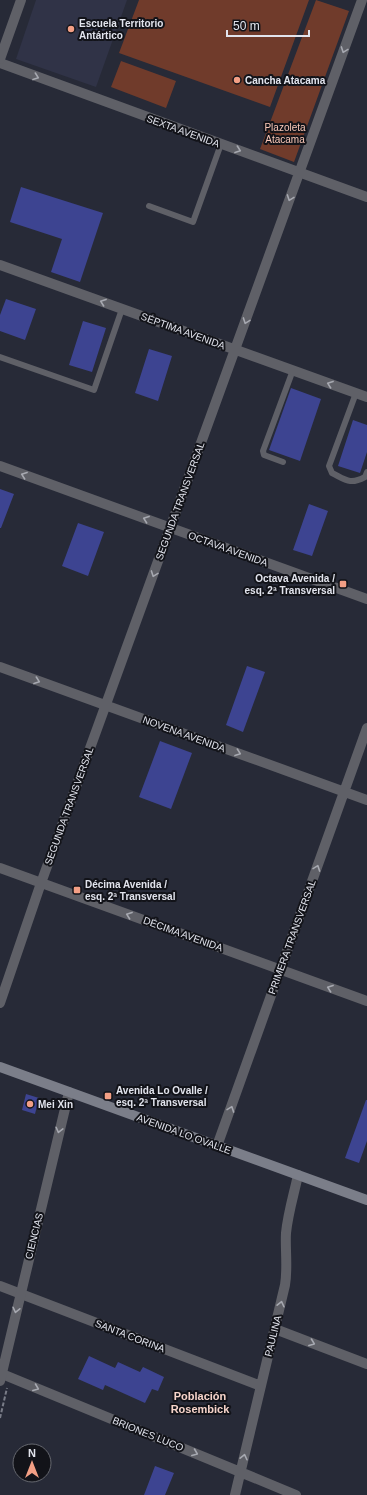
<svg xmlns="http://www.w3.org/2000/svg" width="367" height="1495" viewBox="0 0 367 1495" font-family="Arial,sans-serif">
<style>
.built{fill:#303347}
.green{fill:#703b2b}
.building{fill:#3d4491}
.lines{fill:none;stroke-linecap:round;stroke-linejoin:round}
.path{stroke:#7a7d88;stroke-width:2;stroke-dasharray:4 2;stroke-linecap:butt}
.service{stroke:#5f6067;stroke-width:6}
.minor{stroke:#5f6067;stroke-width:10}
.tertiary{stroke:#5f6067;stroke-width:10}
.secondary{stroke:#7b7e89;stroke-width:10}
.oneway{stroke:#a7a9b1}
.poi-dot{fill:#f39f85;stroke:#121319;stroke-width:1.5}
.labels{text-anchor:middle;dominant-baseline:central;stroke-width:4;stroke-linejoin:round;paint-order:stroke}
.poi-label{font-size:10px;font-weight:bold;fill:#e2e4ed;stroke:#121319;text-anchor:start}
.park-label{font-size:10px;fill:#fcc9b9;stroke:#121319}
.street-label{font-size:10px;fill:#e2e4ed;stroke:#121319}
.neighbourhood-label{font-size:11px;font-weight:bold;fill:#f6d4ca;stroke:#121319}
</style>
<rect width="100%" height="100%" fill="#272a37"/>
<path class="built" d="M36 0H127L96 87 16 59Z"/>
<path class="green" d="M139 0H309L270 107 119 53Z
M316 0 349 11 294 162 260 149Z
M121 61 176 81 166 108 111 87Z"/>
<path class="building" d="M21 187 103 213 80 282 51 272 62 239 10 222Z
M6 299 36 309 25 340 0 331V315Z
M83 321 106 328 92 372 69 365Z
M149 349 172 356 158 401 135 393Z
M291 388 321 399 300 461 269 450Z
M353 420 367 425V452L360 473 338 466Z
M0 489 14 494 1 528H0Z
M309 504 328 511 312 556 293 550Z
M78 523 104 532 88 576 62 566Z
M247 666 265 672 243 732 226 725Z
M160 741 192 753 171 809 139 797Z
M26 1094 39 1098 35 1114 22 1110Z
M366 1100H367V1141L359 1163 345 1158Z
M89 1356 115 1368 118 1362 140 1372 143 1367 164 1377 158 1391 152 1389 145 1403 105 1385 103 1390 78 1379Z
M155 1466 174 1473 165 1495H144Z"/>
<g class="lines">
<path class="path" d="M0 1418 7 1388"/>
<path class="service" d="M149 206 193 222 221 144
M0 357 94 390 122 309
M356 393 329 466 332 473C346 480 350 485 365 477L367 472
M283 462 264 455 263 451 293 370"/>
<path class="minor" d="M0 63 367 197
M0 265 367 397
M0 466 367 599
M0 667 367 800
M0 868 367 1001
M0 1003 41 883 362 0
M217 1146 367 728
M0 1286 261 1386
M275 1329 367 1364
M0 1373 296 1495
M235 1495 285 1285C288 1267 285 1250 286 1233 288 1213 294 1194 298 1175"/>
<path class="tertiary" d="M0 59 21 0
M0 1381 69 1092"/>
<path class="secondary" d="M0 1067 367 1200"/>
</g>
<defs><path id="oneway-chevron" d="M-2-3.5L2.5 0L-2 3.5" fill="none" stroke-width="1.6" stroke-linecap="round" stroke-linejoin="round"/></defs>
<g class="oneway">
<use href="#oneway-chevron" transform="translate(344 50) rotate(110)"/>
<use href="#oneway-chevron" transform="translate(36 77) rotate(20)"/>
<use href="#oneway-chevron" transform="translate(238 150) rotate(20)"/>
<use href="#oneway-chevron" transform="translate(290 198) rotate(110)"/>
<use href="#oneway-chevron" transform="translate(103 302) rotate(-160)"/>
<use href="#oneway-chevron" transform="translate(246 321) rotate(110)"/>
<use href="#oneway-chevron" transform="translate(330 384) rotate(-160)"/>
<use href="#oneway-chevron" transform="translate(24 475) rotate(-160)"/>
<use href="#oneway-chevron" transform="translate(146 519) rotate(-160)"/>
<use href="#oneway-chevron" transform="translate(154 574) rotate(110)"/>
<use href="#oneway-chevron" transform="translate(37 681) rotate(20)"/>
<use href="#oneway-chevron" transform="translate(238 753) rotate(20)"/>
<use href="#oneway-chevron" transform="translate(317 868) rotate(-70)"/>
<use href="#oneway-chevron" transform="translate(129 915) rotate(-160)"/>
<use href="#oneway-chevron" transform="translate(330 988) rotate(-160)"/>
<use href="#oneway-chevron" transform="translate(231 1109) rotate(-70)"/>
<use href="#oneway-chevron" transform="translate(59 1130) rotate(104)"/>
<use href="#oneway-chevron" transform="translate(281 1304) rotate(-77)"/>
<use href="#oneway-chevron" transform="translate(16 1310) rotate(103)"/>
<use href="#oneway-chevron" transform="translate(312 1343) rotate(21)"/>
<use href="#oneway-chevron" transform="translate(36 1388) rotate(22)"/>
<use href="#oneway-chevron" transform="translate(195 1453) rotate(22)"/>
<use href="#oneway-chevron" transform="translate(244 1457) rotate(-77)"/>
</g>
<g class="poi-dot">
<circle cx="71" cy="29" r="4"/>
<circle cx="237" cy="80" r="4"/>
<rect x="339" y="580" width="8" height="8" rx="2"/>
<rect x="73" y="886" width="8" height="8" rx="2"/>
<rect x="104" y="1092" width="8" height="8" rx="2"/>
<circle cx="30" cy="1104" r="4"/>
</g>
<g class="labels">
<g class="poi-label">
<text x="79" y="23">Escuela Territorio<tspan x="79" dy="12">Antártico</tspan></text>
<text x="245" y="80">Cancha Atacama</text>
<text x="335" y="578" text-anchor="end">Octava Avenida /<tspan x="335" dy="12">esq. 2ª Transversal</tspan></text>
<text x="85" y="884">Décima Avenida /<tspan x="85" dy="12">esq. 2ª Transversal</tspan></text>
<text x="116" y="1090">Avenida Lo Ovalle /<tspan x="116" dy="12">esq. 2ª Transversal</tspan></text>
<text x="38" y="1104">Mei Xin</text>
</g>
<g class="park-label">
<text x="285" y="127">Plazoleta<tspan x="285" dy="12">Atacama</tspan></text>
</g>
<g class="street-label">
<text transform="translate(183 131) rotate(20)">SEXTA AVENIDA</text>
<text transform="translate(183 331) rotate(20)">SÉPTIMA AVENIDA</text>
<text transform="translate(180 501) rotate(-70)">SEGUNDA TRANSVERSAL</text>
<text transform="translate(228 549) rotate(20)">OCTAVA AVENIDA</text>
<text transform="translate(184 734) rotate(20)">NOVENA AVENIDA</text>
<text transform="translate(69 806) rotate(-70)">SEGUNDA TRANSVERSAL</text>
<text transform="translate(183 934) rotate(20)">DÉCIMA AVENIDA</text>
<text transform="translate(292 937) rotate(-70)">PRIMERA TRANSVERSAL</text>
<text transform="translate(184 1134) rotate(20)">AVENIDA LO OVALLE</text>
<text transform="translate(34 1236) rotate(-76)">CIENCIAS</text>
<text transform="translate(130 1336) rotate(21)">SANTA CORINA</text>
<text transform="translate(273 1336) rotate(-76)">PAULINA</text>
<text transform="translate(148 1434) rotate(22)">BRIONES LUCO</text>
</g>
<g class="neighbourhood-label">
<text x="200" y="1396">Población<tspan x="200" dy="13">Rosembick</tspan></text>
</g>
</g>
<g transform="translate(32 1463)"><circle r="19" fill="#121319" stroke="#65676e"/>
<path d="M0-3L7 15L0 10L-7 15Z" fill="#f39f85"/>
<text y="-6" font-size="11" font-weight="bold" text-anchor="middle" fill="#e2e4ed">N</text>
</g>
<path d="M227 30v6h82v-6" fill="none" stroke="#e2e4ed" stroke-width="2"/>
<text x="233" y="30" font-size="12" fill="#e2e4ed" stroke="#121319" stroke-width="3" paint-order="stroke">50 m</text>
</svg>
